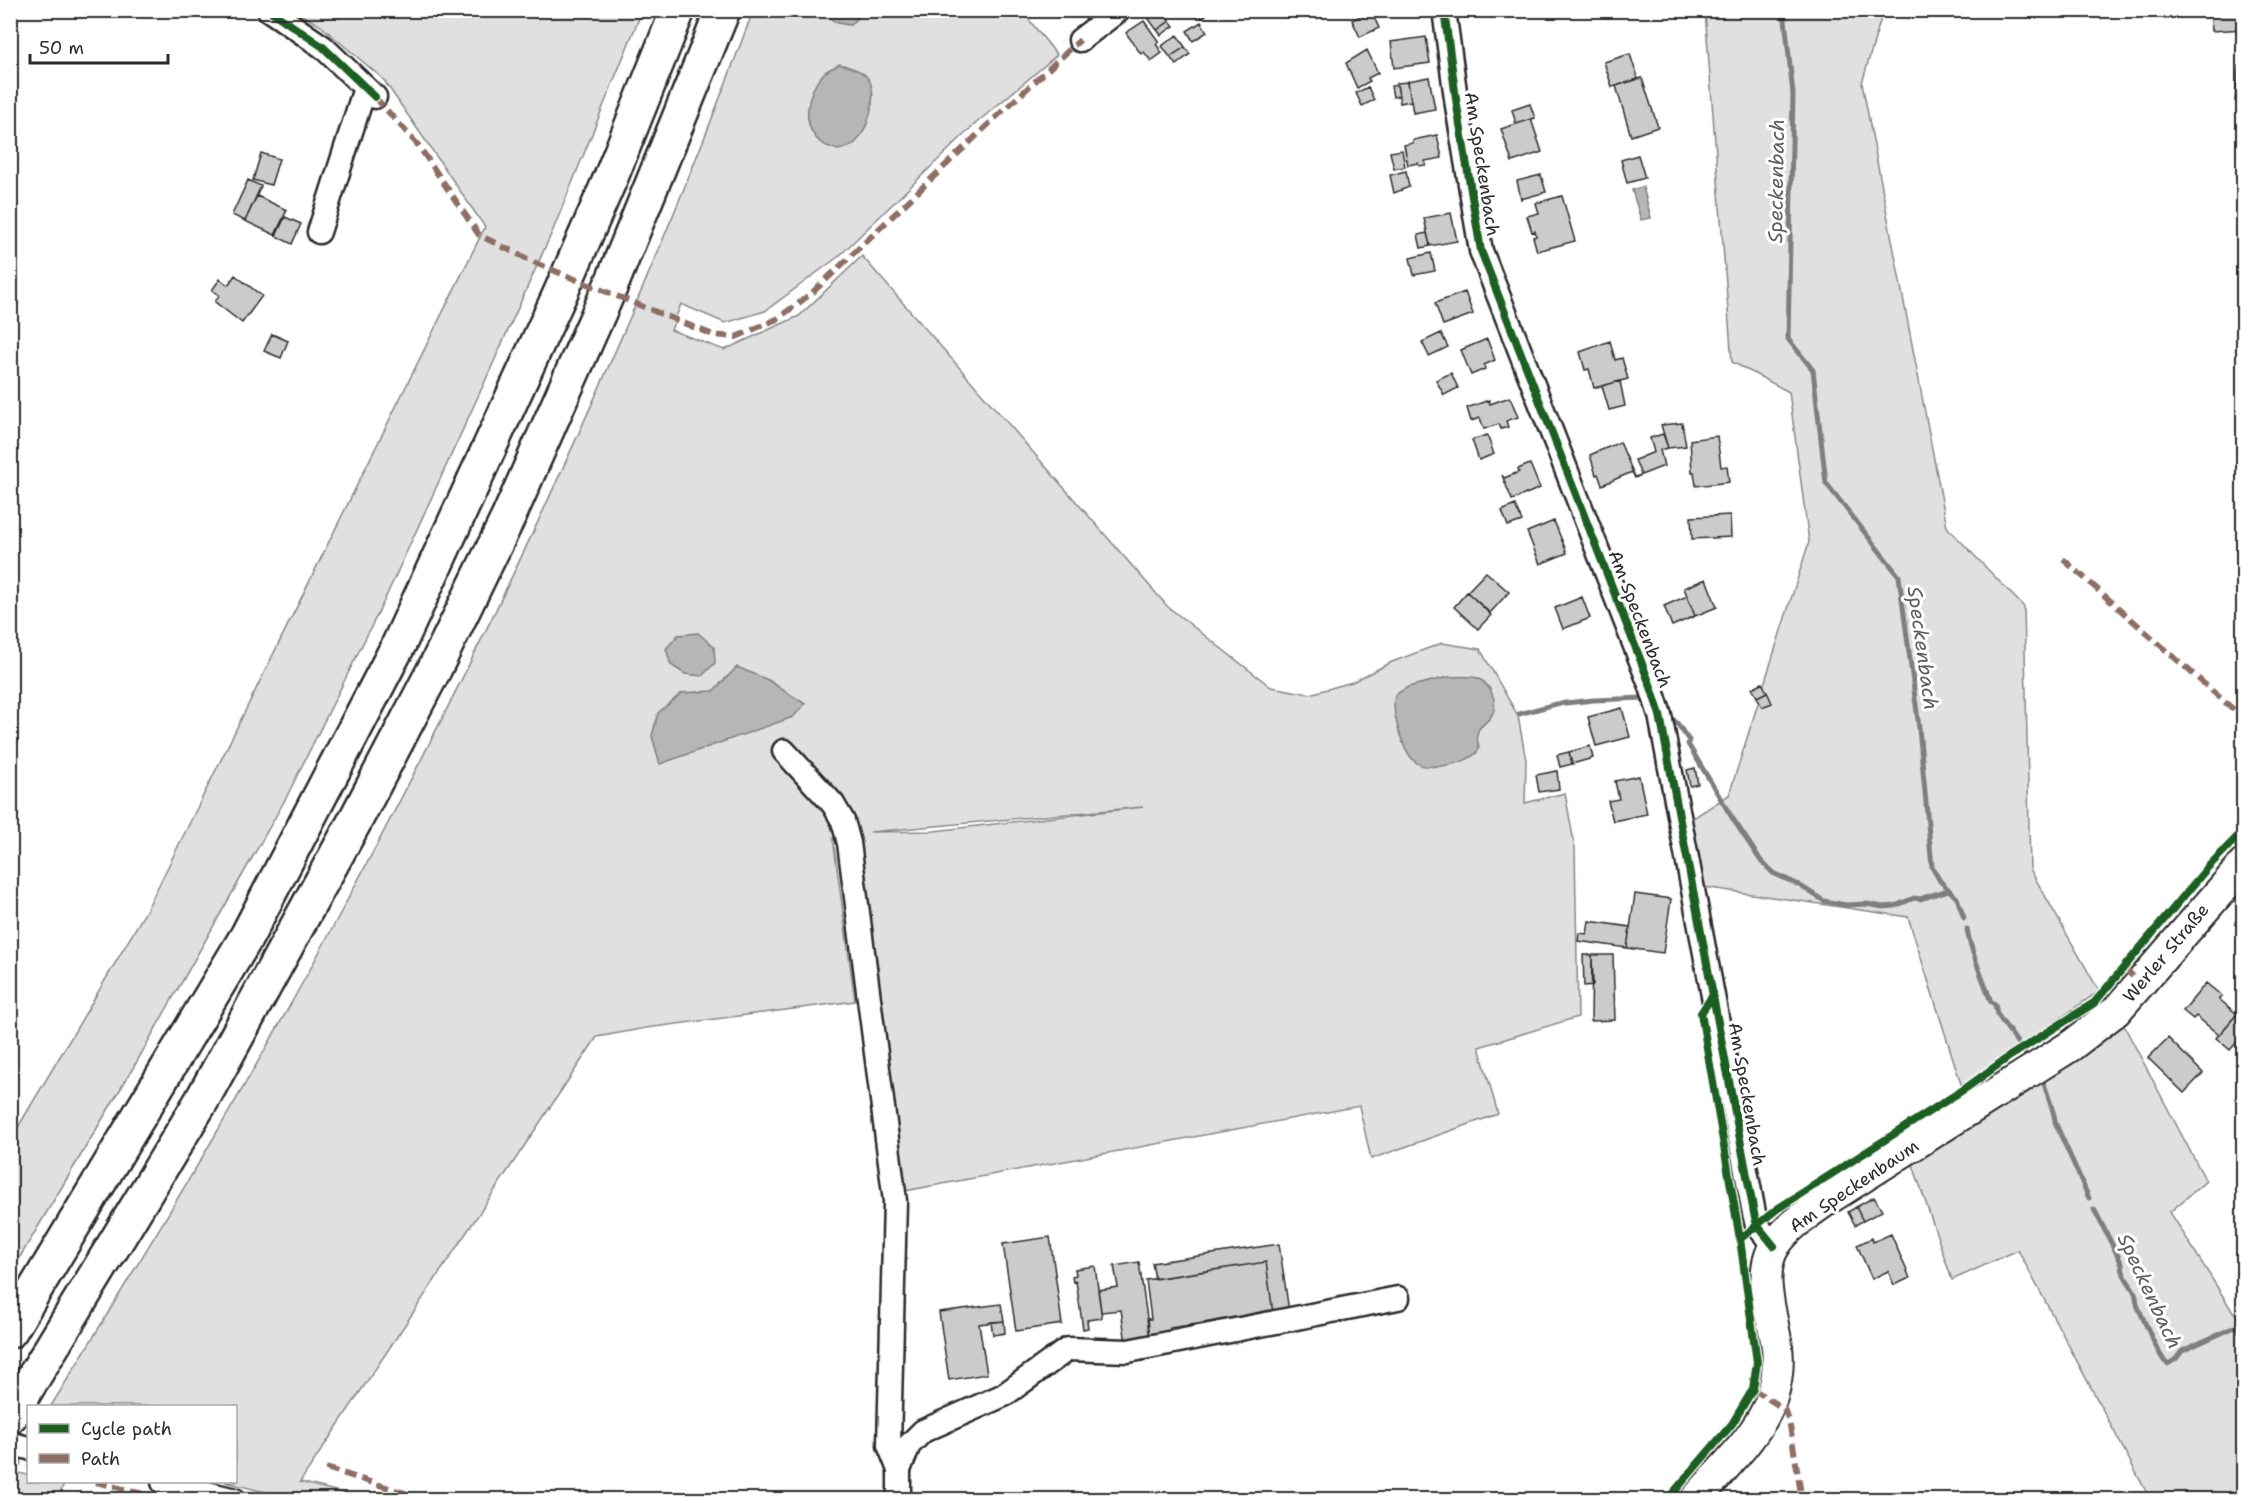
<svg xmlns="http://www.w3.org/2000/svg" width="2254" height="1510" viewBox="0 0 2254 1510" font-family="'Shantell Sans',sans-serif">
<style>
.green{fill:#e0e0e0;stroke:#868686;stroke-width:1.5;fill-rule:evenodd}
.water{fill:#b6b6b6;stroke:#7e7e7e;stroke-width:1.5}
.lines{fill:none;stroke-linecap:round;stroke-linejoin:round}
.stream{stroke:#7e7e7e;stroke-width:5}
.building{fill:#cbcbcb;stroke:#2b2b2b;stroke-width:1.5}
.minor-casing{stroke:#2b2b2b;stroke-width:27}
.major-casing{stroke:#2b2b2b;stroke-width:34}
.highway-casing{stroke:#2b2b2b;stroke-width:38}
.minor{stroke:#fff;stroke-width:22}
.major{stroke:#fff;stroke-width:30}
.highway{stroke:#fff;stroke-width:33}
.quiet{stroke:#8d6e63;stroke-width:6;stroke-dasharray:12 6;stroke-linecap:butt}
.cycleway-casing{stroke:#fff;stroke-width:11}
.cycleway{stroke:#1b5e20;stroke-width:8}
.labels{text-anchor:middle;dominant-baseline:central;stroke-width:6;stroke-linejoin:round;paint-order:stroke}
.street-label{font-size:18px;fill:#2b2b2b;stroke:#fff}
.water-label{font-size:20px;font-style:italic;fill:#5c5c5c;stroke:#fff}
</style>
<rect width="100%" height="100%" fill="#fff"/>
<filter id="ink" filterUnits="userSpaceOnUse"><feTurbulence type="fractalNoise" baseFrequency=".0167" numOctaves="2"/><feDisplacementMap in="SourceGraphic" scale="12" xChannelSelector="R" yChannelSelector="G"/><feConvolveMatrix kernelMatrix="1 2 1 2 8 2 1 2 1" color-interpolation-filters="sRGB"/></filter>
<g filter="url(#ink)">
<path class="green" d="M295 11H642L553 230 487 377 384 601 286 798 136 1063 11 1272V1139L146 911 485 227 383 79 321 26Z
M753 11H1022L1057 55 974 125 838 257 765 311 725 323 681 304 671 330 724 350 799 316 862 256 1168 607 1271 687 1310 694 1352 682 1392 662 1442 643 1480 649 1518 716 1526 760 1525 803 1565 793 1575 848 1578 1017 1479 1047 1498 1114 1371 1159 1359 1106 899 1192 857 833 833 838 855 1001 646 1028 597 1037 300 1482 367 1499H293L225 1482H236V1406H51C148 1248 246 1089 334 925 493 631 637 324 753 11ZM1143 807 934 831 870 832Z
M1705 11H1883L1862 83 1947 527 2024 607 2030 869 2099 991 1962 1087 1908 917 1704 887 1690 820 1729 795 1809 542 1789 392 1732 362Z
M2120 1018 2206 1181 2170 1212 2231 1309 2243 1323V1499H2150L2018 1250 1952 1280 1910 1156Z
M11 1471 28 1475V1482H65L57 1499H11Z"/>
<path class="water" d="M829 11H859L860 14 851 25C841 24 828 23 829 11Z
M840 64C849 67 859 69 866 76 881 90 868 136 851 146 848 148 842 149 838 150 832 148 825 146 820 142 800 124 807 92 823 74 827 70 834 67 840 64Z
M1643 187 1651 218 1641 220 1632 190Z
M698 633 714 647 715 663 702 676 685 674 671 665 666 649 678 635Z
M737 667 768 680 805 704 793 717 660 764 652 736 658 713 682 693 713 691Z
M1448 677C1457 677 1469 675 1477 678 1490 683 1499 702 1492 715 1483 729 1473 724 1479 748 1475 763 1429 772 1417 763 1402 753 1391 711 1395 695L1408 687Z"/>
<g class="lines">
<path class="stream" d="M1784 10 1793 94 1788 339 1813 370 1826 483 1899 576 1919 728 1932 867 1940 881 1957 898 1964 918
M1519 714 1556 704 1594 700 1643 698
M1670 718C1680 722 1682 733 1689 740L1688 744 1731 816 1761 861 1773 873 1799 885 1824 901 1846 905 1867 904 1883 907 1895 906 1914 898 1920 899 1948 890
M1967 929C1971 955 1983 977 1991 1002L1995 1004 1997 1014 2028 1058
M2042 1078C2045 1088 2055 1113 2055 1122L2089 1198
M2094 1209 2122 1264C2122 1277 2130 1282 2135 1293 2137 1298 2136 1303 2138 1307 2147 1326 2153 1345 2165 1362L2168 1364 2176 1359 2182 1351 2237 1326 2244 1341"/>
</g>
<path class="building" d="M1158 10H1163L1170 21 1157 30 1148 18Z
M1191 10H1206L1204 12 1206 15 1202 18 1200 15 1196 17Z
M2210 10H2244V29L2212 31Z
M1371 11 1379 28 1360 37 1352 20Z
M1144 21 1159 42 1156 44 1162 53 1151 61 1144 52 1141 54 1126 33Z
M1170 21 1174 26 1161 35 1157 30Z
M1201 22 1207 32 1193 41 1187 31Z
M1177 35 1185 47 1170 57 1162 46Z
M1426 37 1430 63 1394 68 1391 42Z
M1185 47 1190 54 1176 65 1170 57Z
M1367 50 1378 73 1368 78 1370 81 1357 88 1346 63Z
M1630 54 1638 79 1612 87 1604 62Z
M2238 66H2244V102L2235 101Z
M1429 77 1435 109 1413 113 1408 81Z
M1642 78 1658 127 1631 136 1616 86Z
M1408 82 1411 101 1400 103 1397 83Z
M1397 85 1399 96 1393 97 1391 86Z
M1368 87 1374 100 1362 106 1356 93Z
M1530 104 1535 118 1516 124 1512 110Z
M1531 119 1542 152 1512 162 1501 129Z
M1437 135 1442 158 1425 161 1426 165 1419 166 1418 163 1408 165 1404 145 1413 143V140Z
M1402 150 1405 167 1394 169 1390 152Z
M261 153 279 159 271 185 253 180Z
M1638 155 1645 178 1627 183 1621 160Z
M1406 171 1409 187 1394 193 1390 175Z
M1541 175 1546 192 1521 199 1517 181Z
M248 180 261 186 245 221 232 215Z
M257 196 287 210 275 235 245 221Z
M1562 196 1575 241 1537 251 1533 237 1536 236 1535 231 1532 232 1527 216 1539 213 1536 203Z
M1451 213 1457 241 1430 246 1424 218Z
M285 217 301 224 292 244 276 236Z
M1427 233 1430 246 1421 248 1418 235Z
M1431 253 1435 271 1414 275 1410 258Z
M235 275 262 296 242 323 215 302 219 295 212 290 220 279 228 285Z
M1465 292 1473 314 1443 325 1435 303Z
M1441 333 1448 347 1429 356 1422 342Z
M272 334 288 341 281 358 264 351Z
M1487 339 1495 360 1484 365 1485 369 1471 375 1461 350Z
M1610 341 1615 360 1622 358 1628 379 1594 388 1589 369 1585 370 1580 352Z
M1451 373 1458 388 1444 395 1436 380Z
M1620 381 1625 406 1609 410 1602 386Z
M1510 397 1518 417 1506 421 1508 427 1501 429 1499 424 1484 429 1480 418 1471 421 1467 408 1489 400 1490 404Z
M1682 423 1686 446 1668 448 1661 425Z
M1663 434 1668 448 1660 450 1664 466 1641 475 1635 460 1654 452 1650 438Z
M1487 435 1494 454 1479 460 1472 440Z
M1717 436 1721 467 1727 466 1729 482 1696 486 1694 472H1692L1690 440Z
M1620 442 1635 477 1641 475 1635 478 1632 472 1602 485 1598 474 1596 475 1590 455Z
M1530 464 1540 488 1512 500 1502 475 1504 478 1519 472 1518 469Z
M1515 505 1522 521 1508 526 1502 511Z
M1730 515 1731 537 1692 539 1691 517Z
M1554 521 1567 553 1540 564 1527 532Z
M1486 572 1509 592 1490 613 1467 592Z
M1706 579 1717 607 1695 616 1684 588Z
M1467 592 1491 615 1478 629 1454 607Z
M1687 596 1695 616 1672 626 1664 606Z
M1582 597 1590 618 1563 629 1555 608Z
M1762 683 1767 692 1757 697 1752 688Z
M1767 692 1772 703 1762 707 1757 697Z
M1622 708 1630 737 1596 746 1588 717Z
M1590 746 1593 758 1572 764 1569 752Z
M1569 752 1572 764 1560 767 1557 755Z
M1695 768 1698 784 1690 786 1687 770Z
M1557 771 1559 789 1539 792 1536 775Z
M1639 776 1647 814 1613 821 1608 801 1619 799 1615 781Z
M1635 894 1671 899 1663 953 1627 948Z
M1589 921 1630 927 1627 948 1578 941 1579 933 1587 934Z
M1583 955H1592L1593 985 1584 986Z
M1592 955H1613L1615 1020 1591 1021Z
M2206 983 2222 996 2219 999 2237 1014 2219 1035 2196 1016 2193 1019 2183 1011Z
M2237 1014 2244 1020V1034L2230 1050 2216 1038Z
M2168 1038 2203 1073 2184 1093 2148 1058Z
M1874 1197 1882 1211 1863 1221 1856 1207Z
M1856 1207 1863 1221 1855 1225 1848 1212Z
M1891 1234 1910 1278 1894 1285 1888 1271 1872 1279 1857 1245 1872 1238 1873 1242Z
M1050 1237 1062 1324 1016 1331 1003 1244Z
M1279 1244 1289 1311 1273 1313 1266 1262 1155 1279 1152 1263Z
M1139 1262 1150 1339 1126 1343 1121 1310 1101 1312 1098 1290 1118 1287 1114 1266Z
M1266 1262 1273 1313 1170 1328 1171 1336 1150 1339 1148 1319H1151L1146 1280Z
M1095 1266 1102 1318 1087 1320 1088 1328 1083 1329 1076 1281 1073 1282 1072 1276 1076 1275 1075 1269Z
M1001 1304 1004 1321 979 1324 987 1374 949 1380 939 1312Z
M1004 1321 1005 1333 993 1335 991 1322Z"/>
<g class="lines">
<defs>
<path id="minor" d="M269 10 323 47 375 97
M1444 10 1457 106 1481 251 1651 687 1660 715 1754 1213 1757 1225 1774 1246
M1080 40 1119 10
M319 232 365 88
M784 751 833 804 843 821 849 843 895 1201 889 1445 899 1470V1500
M10 1443 28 1448
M899 1470 909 1445 923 1431 1004 1395 1068 1349 1128 1351 1398 1298
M163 1482 235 1500"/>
<path id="major" d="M1695 1500C1720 1471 1761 1433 1772 1397 1777 1381 1779 1364 1777 1347 1773 1315 1756 1273 1776 1244 1789 1225 1809 1213 1828 1199L2072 1045 2116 1011 2244 864"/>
<path id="highway" d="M10 1331 247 936 399 644 560 294 611 177 678 10
M10 1416 202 1100 356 819 435 668 509 516 612 283 723 10"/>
</defs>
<use href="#minor" class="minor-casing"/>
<use href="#major" class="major-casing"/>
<use href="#highway" class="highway-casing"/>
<use href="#minor" class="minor"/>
<use href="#major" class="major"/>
<use href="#highway" class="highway"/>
<path class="quiet" d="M375 97 418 145 479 235 540 265 713 335 736 337 777 319 812 293 993 120 1080 40
M2063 559 2244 719
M2124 968 2141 984
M1753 1389 1784 1409 1789 1420 1802 1500
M10 1460 28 1465
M326 1468 427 1500
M96 1482 167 1500"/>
<defs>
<path id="cycleway" d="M269 10 323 47 375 97
M1444 10 1457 106 1481 251 1651 687 1660 715 1754 1213 1757 1225 1774 1246
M1740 1239 1777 1209 1966 1088 2010 1056 2094 1003 2208 867 2244 830
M1667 1500 1732 1424 1753 1389 1757 1362 1740 1239 1701 1013 1713 995"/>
</defs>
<use href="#cycleway" class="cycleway-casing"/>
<use href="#cycleway" class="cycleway"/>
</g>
</g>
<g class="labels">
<g class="street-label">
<text transform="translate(1482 164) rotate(81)">Am Speckenbach</text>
<text transform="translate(1640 619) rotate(69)">Am Speckenbach</text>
<text transform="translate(2166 953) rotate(-50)">Werler Straße</text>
<text transform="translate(1747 1094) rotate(80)">Am Speckenbach</text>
<text transform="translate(1854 1186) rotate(-34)">Am Speckenbaum</text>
</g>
<g class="water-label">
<text transform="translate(1776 181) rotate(-89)">Speckenbach</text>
<text transform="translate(1923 648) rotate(82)">Speckenbach</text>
<text transform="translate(2150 1291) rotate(65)">Speckenbach</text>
</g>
</g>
<rect width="2254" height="1510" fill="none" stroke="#fff" stroke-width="36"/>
<rect x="18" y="18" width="2218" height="1474" fill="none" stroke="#2b2b2b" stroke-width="2" filter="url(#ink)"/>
<rect x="27" y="1405" width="210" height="78" fill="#ffffff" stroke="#aaaaaa" stroke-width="1.5"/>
<rect x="39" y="1424" width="30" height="9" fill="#1b5e20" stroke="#aaaaaa" stroke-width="1.5"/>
<text x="81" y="1435" font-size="18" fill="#2b2b2b">Cycle path</text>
<rect x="39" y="1454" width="30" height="9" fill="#8d6e63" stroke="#aaaaaa" stroke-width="1.5"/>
<text x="81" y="1465" font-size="18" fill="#2b2b2b">Path</text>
<path d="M30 54v9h138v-9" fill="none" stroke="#2b2b2b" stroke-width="3"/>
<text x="39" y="54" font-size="18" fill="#2b2b2b" stroke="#ffffff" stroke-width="4.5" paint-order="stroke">50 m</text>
</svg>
